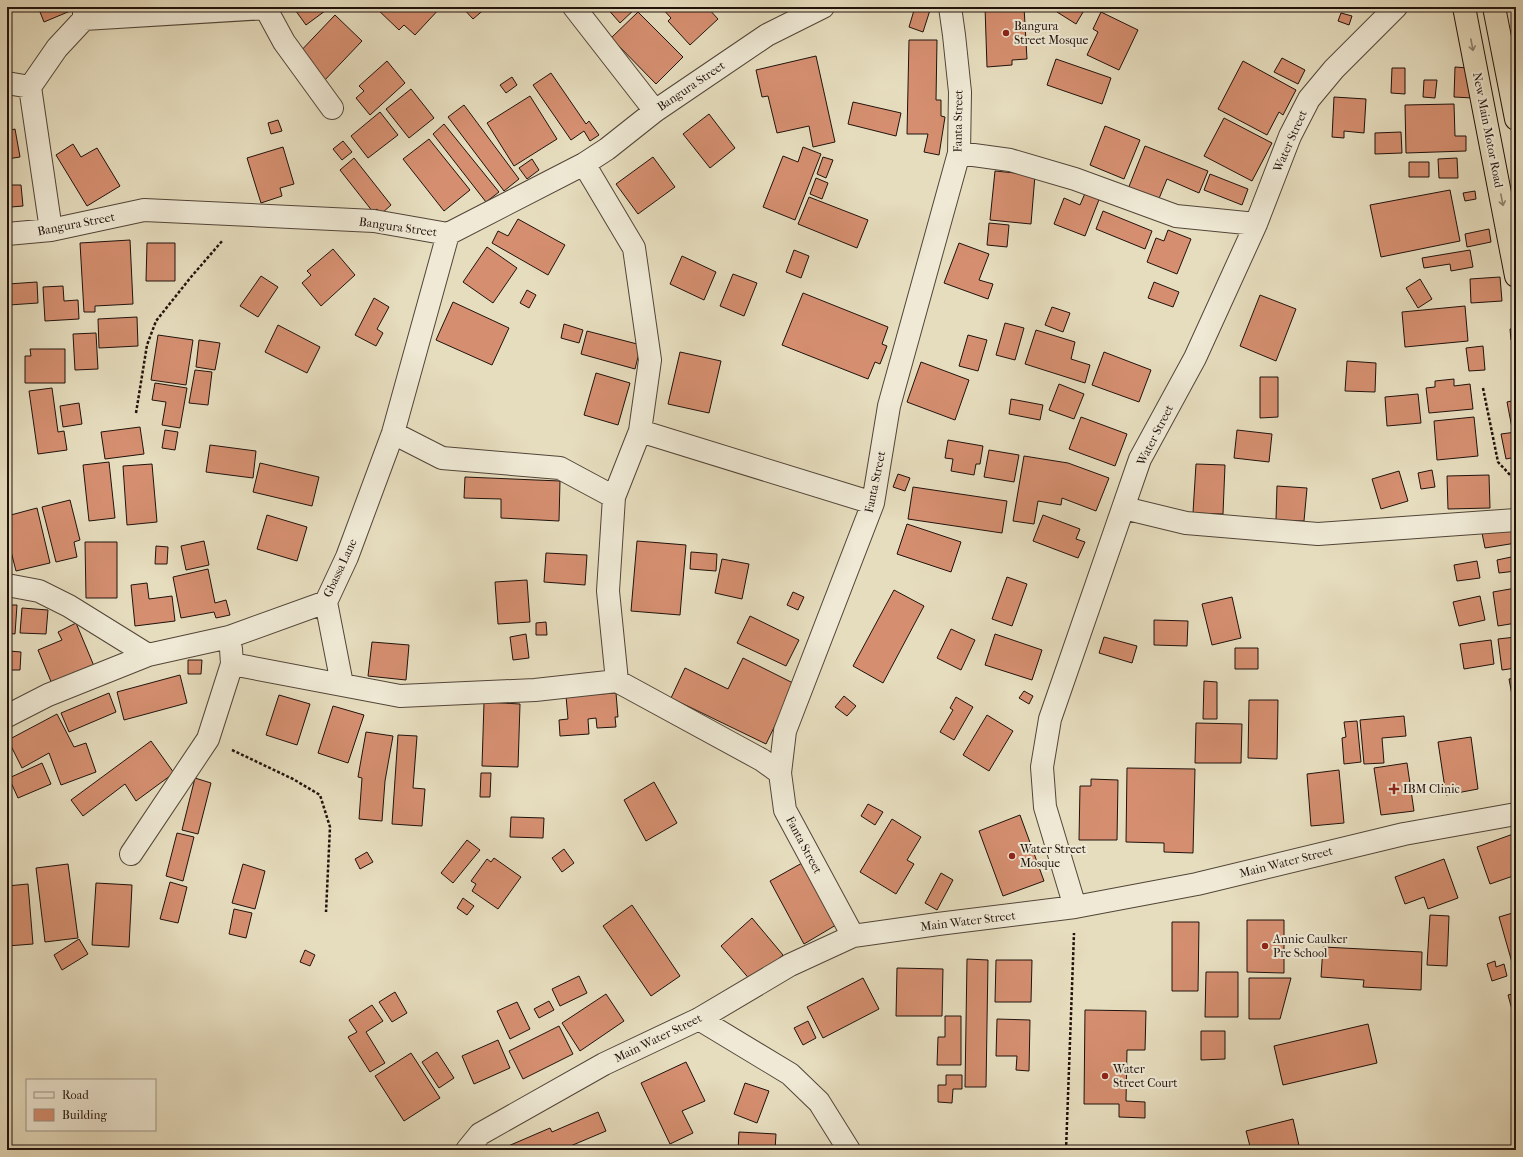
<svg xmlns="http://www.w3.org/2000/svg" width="1523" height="1157" viewBox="0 0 1523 1157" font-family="'IM FELL French Canon',serif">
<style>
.building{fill:#d58f70;stroke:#21120c}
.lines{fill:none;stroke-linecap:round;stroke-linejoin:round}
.street-casing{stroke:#524538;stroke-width:24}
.highway-casing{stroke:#21120c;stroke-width:24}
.path{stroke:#21120c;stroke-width:2.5;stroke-dasharray:3 2;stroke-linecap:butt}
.street{stroke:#efe9d5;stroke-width:22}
.highway{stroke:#e6ddbe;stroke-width:22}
.oneway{stroke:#8d826e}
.poi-dot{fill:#8f2418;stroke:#efe9d5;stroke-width:1.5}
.labels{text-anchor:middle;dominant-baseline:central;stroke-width:4;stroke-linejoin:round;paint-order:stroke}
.poi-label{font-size:12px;fill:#21120c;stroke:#efe9d5;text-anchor:start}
.street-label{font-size:12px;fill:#21120c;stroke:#efe9d5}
</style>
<rect width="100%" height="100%" fill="#e6ddbe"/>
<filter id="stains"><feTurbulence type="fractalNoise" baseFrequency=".005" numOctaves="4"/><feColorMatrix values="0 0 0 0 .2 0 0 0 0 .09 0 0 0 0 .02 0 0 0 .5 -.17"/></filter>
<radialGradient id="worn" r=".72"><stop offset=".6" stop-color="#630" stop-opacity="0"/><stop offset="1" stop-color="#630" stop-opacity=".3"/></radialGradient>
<path class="building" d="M38 7H74L75 9 44 22Z
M293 7H329V8L306 25Z
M375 7H441L415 35 404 25 399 30Z
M462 7H487L473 19Z
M606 7H635L636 8 620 23Z
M661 7H707L718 19 690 45 668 21 671 18Z
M915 7H931L923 32 909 27Z
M985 7H1024L1027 59 1012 60V65L987 67Z
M1060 7H1086L1076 24 1057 12Z
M638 12 683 57 656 84 611 38Z
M1101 12 1138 30 1119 70 1087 55 1098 32 1093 29Z
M1341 13 1352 16 1349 25 1338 21Z
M335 15 362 41 322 83 295 57Z
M909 40H937L936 100H941V116L945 117 939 155 924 152 928 134H907Z
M816 56 835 142 813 147 809 126 777 133 768 96 762 97 756 70Z
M1282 58 1305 70 1298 84 1274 72Z
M1056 59 1111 78 1102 104 1047 85Z
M387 61 405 83 370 115 356 98 364 91 359 86Z
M1243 61 1296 90 1283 115 1279 112 1267 135 1218 109Z
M1455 67 1468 68 1473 98 1454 97Z
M1392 68H1405V94L1391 93Z
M551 73 586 124 589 121 599 135 590 141 584 131 571 140 533 85Z
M512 77 517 85 506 93 500 85Z
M1424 80H1437L1435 98 1423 97Z
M411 89 434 118 409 138 386 109Z
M530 96 557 139 514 166 487 123Z
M1334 97 1366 99 1364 133 1344 131V138L1332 137Z
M853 102 901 113 896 136 848 124Z
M1454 104 1455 136H1466V151L1406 153 1405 105Z
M464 105 519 179 504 191 448 117Z
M380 112 398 135 368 158 351 136Z
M709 114 735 148 710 168 683 134Z
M1224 118 1272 143 1252 181 1204 156Z
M278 120 282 131 271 134 268 123Z
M444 124 499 192 486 202 433 134Z
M1105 126 1140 140 1124 179 1090 165Z
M15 129 20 157 7 159V131Z
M1401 132 1402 153 1375 154V133Z
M429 139 470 190 444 211 403 159Z
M343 141 352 152 342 160 333 149Z
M73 144 81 157 97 148 120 186 87 206 56 155Z
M1145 146 1208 171 1199 193 1167 179 1158 201 1128 189Z
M283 147 294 184 280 188 282 196 261 203 247 158Z
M803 147 821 154 795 220 763 207 783 156 798 162Z
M653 157 675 187 638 214 616 184Z
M823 157 833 160 826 178 817 174Z
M354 158 391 205 381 214 377 209 373 212 340 170Z
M1457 158 1458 178H1439L1438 159Z
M532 159 539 170 527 179 519 168Z
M1409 162H1429V177H1409Z
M995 171 1035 175 1031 224 990 220Z
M1210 174 1248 189 1242 205 1204 190Z
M816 178 828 183 822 199 810 194Z
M10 185H21L23 206 11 207Z
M1450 190 1460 241 1381 257 1370 205Z
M1086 191 1100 197 1085 236 1054 224 1064 198 1080 205Z
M1475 191 1476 199 1465 201 1463 193Z
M809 197 868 220 857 248 798 224Z
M1103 211 1152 231 1145 249 1096 229Z
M518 219 565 245 548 275 492 243 498 231 508 236Z
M989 223 1009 225 1007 247 987 245Z
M1489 229 1491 242 1467 247 1465 234Z
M1168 230 1191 239 1177 274 1147 262 1156 238 1164 241Z
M130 240 133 304 95 306V312H84L80 243Z
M147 243H175V281H146Z
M959 243 989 254 979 280 993 284 988 299 944 283Z
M487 247 517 268 493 303 463 282Z
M333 249 355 275 321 306 302 283 311 275 307 271Z
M794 250 809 256 801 278 786 272Z
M1470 250 1473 267 1451 271 1450 264 1424 268 1422 258Z
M682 256 716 272 704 300 670 284Z
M733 274 757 283 744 316 720 306Z
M261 276 278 287 258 317 240 306Z
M1500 277 1502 301 1471 303 1470 279Z
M1420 279 1432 299 1418 308 1406 288Z
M37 282 38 303 9 305 8 284Z
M1154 282 1179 292 1173 307 1148 298Z
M63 286 64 301 78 300 79 319 45 321 43 287Z
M527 290 536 295 529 308 520 303Z
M803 293 888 327 882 344 887 346 880 364 875 362 868 379 782 345Z
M1260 295 1296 309 1276 361 1240 346Z
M374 298 389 307 377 329 383 333 376 346 355 335Z
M453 302 509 328 492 365 436 340Z
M1465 306 1468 341 1405 347 1402 312Z
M1052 307 1070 313 1063 332 1045 325Z
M137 317 138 346 99 348 98 319Z
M1005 323 1024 328 1015 360 996 355Z
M564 324 583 330 579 343 561 338Z
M278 325 320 347 307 373 265 352Z
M1516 328V339L1511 340 1510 329Z
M1036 330 1075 342 1071 359 1090 365 1085 383 1025 364Z
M587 331 641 345 635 369 581 354Z
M96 333 98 369 75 370 73 334Z
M158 335 193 340 186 385 151 380Z
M968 335 987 340 978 371 959 366Z
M199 340 220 343 215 370 196 367Z
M1483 346 1485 370 1469 371 1466 348Z
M30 349H65V383H25V356H31Z
M680 352 721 361 709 413 668 404Z
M1104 352 1151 370 1139 402 1092 385Z
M1347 361 1376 363 1375 392 1345 391Z
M921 362 969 380 955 420 907 402Z
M195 370 212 372 208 405 189 403Z
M596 373 630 383 618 425 584 415Z
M1260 377H1278V417L1260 418Z
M1454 379V386L1470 384 1473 409 1429 413 1426 388 1435 387V381Z
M155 383 187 388 180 428 162 425 166 402 152 400Z
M1059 384 1084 394 1074 419 1049 410Z
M52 388 58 432 64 431 67 450 38 454 29 391Z
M1418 394 1421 423 1387 426 1385 397Z
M1011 399 1043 405 1040 420 1009 414Z
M1516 400V427L1512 428 1507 402Z
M79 403 82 424 63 427 60 406Z
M1081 417 1127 434 1115 466 1069 449Z
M1474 417 1478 456 1437 460 1434 421Z
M140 427 144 454 105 459 101 432Z
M165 430 178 432 175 450 162 448Z
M1237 430 1272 434 1269 462 1234 458Z
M1516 432V457L1506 459 1501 434Z
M948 440 983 446 980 464H976L974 475 951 471 953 459 945 458Z
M210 445 256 451 253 478 206 472Z
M989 450 1019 455 1014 482 984 477Z
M1024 456 1068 463 1109 478 1096 511 1062 498 1061 505 1038 501 1034 524 1013 521Z
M109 462 115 518 89 521 83 465Z
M260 463 319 477 312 506 253 492Z
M152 464 157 522 127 525 123 466Z
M1196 464 1225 465 1223 514 1193 513Z
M1432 470 1435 487 1421 489 1418 473Z
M1399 471 1408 501 1381 509 1372 479Z
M898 474 910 478 905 491 893 487Z
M1489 475 1490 508 1448 509 1447 476Z
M465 477 560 481 559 521 501 518V499L464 498Z
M1277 486 1307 488 1304 521 1276 520Z
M913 487 1007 501 1002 533 908 519Z
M70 500 80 540 74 542 77 557 56 562 42 507Z
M37 508 50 563 16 571 7 536V516Z
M267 515 307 527 297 561 257 549Z
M1043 515 1080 529 1076 539 1085 542 1078 558 1033 541Z
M907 524 961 542 951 572 897 554Z
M1515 528 1516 543 1485 548 1482 533Z
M204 541 209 565 186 570 181 546Z
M637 541 686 545 680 615 631 611Z
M85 542H117V598H86Z
M156 546 168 547 167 564H155Z
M691 552 717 554 716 571 690 569Z
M546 553 587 555 585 585 544 582Z
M1516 556V571L1499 573 1497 560Z
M722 559 749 564 742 599 715 593Z
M1477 561 1480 578 1457 581 1454 565Z
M208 569 215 603 226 600 230 615 216 618 214 612 181 618 173 577Z
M1007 577 1027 584 1012 626 992 619Z
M527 580 530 622 498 624 495 582Z
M147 583 149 599 172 596 175 621 135 626 131 585Z
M1516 588V623L1498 626 1493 592Z
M894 590 924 606 883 683 853 666Z
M793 592 804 597 798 610 787 605Z
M1480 596 1485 620 1459 626 1453 602Z
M1232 597 1241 638 1212 645 1202 604Z
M7 605H17L15 634 7 633Z
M22 608 48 610 46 634 20 633Z
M750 616 799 640 786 666 737 643Z
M1154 620 1188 621 1187 646 1154 645Z
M546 622 547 635H536V623Z
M76 623 94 666 52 684 38 650 62 640 58 632Z
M951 629 975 640 961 670 937 658Z
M526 634 529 658 513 660 510 637Z
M995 634 1042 650 1032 680 985 665Z
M1104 637 1137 646 1132 663 1099 653Z
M1516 637V668L1502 670 1498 639Z
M1491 640 1494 664 1464 669 1460 644Z
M372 642 409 645 406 680 368 676Z
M1235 648H1258V669H1235Z
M9 651 21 652 20 670H7Z
M743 658 795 684 766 744 671 698 685 668 728 689Z
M188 660H202L201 674H188Z
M180 675 187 703 124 720 117 692Z
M1516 678V706H1514L1509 679Z
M1204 681 1217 682V719H1203Z
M1024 691 1033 696 1029 704 1019 698Z
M109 693 116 712 69 732 61 713Z
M616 693 618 717H615L616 727 597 728 596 718 588 719 589 734 560 736 559 720 568 719 566 696Z
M279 695 310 704 297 745 266 735Z
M844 696 856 706 847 716 835 707Z
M956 697 973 707 954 740 940 732 953 710 950 708Z
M1249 700H1278L1277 759 1248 758Z
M484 702 520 704 518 767 482 766Z
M333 706 364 715 348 763 318 753Z
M57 714 74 747 86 743 96 772 61 785 49 753 22 768 8 740Z
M987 715 1013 731 989 771 963 755Z
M1404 716 1406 736 1382 738 1384 763 1364 764 1360 720Z
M1357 721 1361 762 1344 764 1342 738 1346 737 1344 722Z
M1196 723 1242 724 1241 763H1195Z
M366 732 393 736 385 781 382 821 359 819 362 778 358 777Z
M398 735 417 736 413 788 425 789 422 826 392 824Z
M1471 737 1478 789 1446 795 1438 742Z
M151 741 174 773 136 801 125 784 83 816 71 800Z
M42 763 51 784 18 798 9 778Z
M1407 763 1414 811 1381 815 1374 768Z
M1127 768 1195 769 1193 853 1164 852V843L1126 842Z
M1339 770 1344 823 1311 826 1307 774Z
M481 773H491L490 797H480Z
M195 778 211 783 198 834 182 830Z
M1091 779 1118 780 1117 840H1079L1080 786H1091Z
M654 782 677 823 646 841 624 800Z
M868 804 883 812 875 825 861 816Z
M1020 815 1044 881 1003 896 979 831Z
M511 817 544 818 543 838 510 837Z
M892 819 921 837 907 860 914 864 896 894 860 872Z
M177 833 194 837 183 881 166 876Z
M1516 833V875L1490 884 1477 847Z
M467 840 480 850 453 883 441 873Z
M564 849 574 863 562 872 552 858Z
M367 852 373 862 360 869 355 859Z
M494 858 521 877 498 909 472 891 476 884 471 881 487 859 491 862Z
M1444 859 1458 898 1428 909 1424 897 1405 904 1395 877Z
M802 863 836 925 804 944 770 881Z
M68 864 78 938 45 942 36 868Z
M243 864 265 871 255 909 232 903Z
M941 873 953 880 937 910 925 903Z
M170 882 187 887 178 923 160 919Z
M96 883 132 885 129 947 92 945Z
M28 884 33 944 7 946V886Z
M463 898 474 906 467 915 457 908Z
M632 905 680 976 651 996 603 926Z
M234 909 252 913 246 938 229 934Z
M1516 912V965L1513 966 1499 917Z
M1430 915 1449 916 1447 966 1427 965Z
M752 918 783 955 752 982 721 946Z
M1247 920H1284V973L1247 972Z
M1172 922H1199L1198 991H1172Z
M79 939 88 954 62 970 54 955Z
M1323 947 1422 952 1421 990 1363 987 1364 980 1321 977Z
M305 950 315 955 310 966 300 962Z
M967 959 988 960 986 1087H965Z
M996 960H1032L1031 1002H995Z
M1495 961 1496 967 1504 964 1507 976 1492 981 1487 964Z
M897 968 943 969 942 1016H896Z
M1206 972H1238V1017H1205Z
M579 976 587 993 560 1006 552 989Z
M863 978 879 1009 823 1038 807 1007Z
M1249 978H1291L1280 1019H1249Z
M395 992 407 1013 392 1022 379 1002Z
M1516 993V1024L1508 995Z
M606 994 624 1021 580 1051 562 1023Z
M549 1001 554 1010 539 1018 534 1009Z
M517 1002 530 1029 510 1039 497 1011Z
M372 1005 383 1021 366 1032 385 1063 370 1072 348 1037 357 1032 349 1020Z
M1085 1010 1146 1011 1145 1050H1127L1126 1101 1145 1102V1118L1119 1117V1104H1084Z
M945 1016H961V1065H937L938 1037H945Z
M997 1019 1030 1020 1029 1071 1016 1070 1017 1056H996Z
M808 1021 816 1038 803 1045 794 1028Z
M1368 1024 1377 1063 1283 1085 1274 1046Z
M559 1026 573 1054 523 1079 509 1051Z
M1201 1031H1225V1059L1201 1060Z
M498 1040 510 1068 474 1084 462 1056Z
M437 1052 454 1078 439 1088 422 1062Z
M411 1053 440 1098 404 1121 375 1076Z
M686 1062 705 1101 682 1111 693 1133 670 1144 641 1083Z
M946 1075H962V1089H953L952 1103 938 1102V1085H946Z
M745 1083 769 1091 757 1123 734 1114Z
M598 1112 606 1131 561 1150H499L550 1128 552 1132Z
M1293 1119 1300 1150H1251L1246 1131Z
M739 1132 776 1134 775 1150H738Z"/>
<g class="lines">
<defs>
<path id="street" d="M265 7 284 42 332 108
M574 7 655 111
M84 19 266 8
M7 83 30 87
M959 153 1010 160 1075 179 1176 216 1256 224
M584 164 634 248 650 360 640 431 614 497 608 591 617 681
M51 230 30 87 57 48 84 19V7
M7 234 51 230 144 210 374 221 448 234 584 164 607 149 655 111 767 35 823 7
M640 431 873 503
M393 433 442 458 560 468 614 497
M1124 508 1186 523 1318 534 1516 520
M7 585 39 591 69 606 148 655
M326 602 342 684
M232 664 400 696 535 690 617 681 762 760 780 773
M7 716 48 695 148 655 229 637 326 602 347 557 393 433 448 234
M131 854 208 739 232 664 231 649
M1075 907 1045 807 1042 767 1050 719 1140 459 1195 358 1256 224 1290 136 1309 99 1334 69 1396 7
M853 936 785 810 780 773 785 731 873 503 889 406 959 153 960 92 954 35 950 7
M699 1019 790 1074 819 1102 849 1150
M467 1150 480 1134 604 1064 699 1019 790 965 853 936 938 924 1075 907 1197 884 1404 834 1516 814"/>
<path id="highway" d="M1464 7 1516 276
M1494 7 1516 119"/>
</defs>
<use href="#street" class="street-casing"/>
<use href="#highway" class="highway-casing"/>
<path class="path" d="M1483 388 1498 462 1512 477 1516 485
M136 413 147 345 156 321 191 277 223 240
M232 750 293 779 320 795 330 827 326 912
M1066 1150 1074 933"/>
<use href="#street" class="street"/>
<use href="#highway" class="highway"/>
</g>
<defs><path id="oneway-shaft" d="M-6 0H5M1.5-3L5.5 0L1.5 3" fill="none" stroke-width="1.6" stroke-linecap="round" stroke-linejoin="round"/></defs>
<g class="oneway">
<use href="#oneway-shaft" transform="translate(1472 45) rotate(79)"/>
<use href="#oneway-shaft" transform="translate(1502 200) rotate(79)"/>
</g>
<g class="poi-dot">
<circle cx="1006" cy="33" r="4"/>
<path d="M1392 783h4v4h4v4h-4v4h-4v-4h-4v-4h4z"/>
<circle cx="1012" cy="856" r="4"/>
<circle cx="1265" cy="946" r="4"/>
<circle cx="1105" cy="1076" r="4"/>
</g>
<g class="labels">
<g class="poi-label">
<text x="1014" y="26">Bangura<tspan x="1014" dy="14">Street Mosque</tspan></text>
<text x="1403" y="789">IBM Clinic</text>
<text x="1020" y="849">Water Street<tspan x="1020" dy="14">Mosque</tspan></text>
<text x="1273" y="939">Annie Caulker<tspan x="1273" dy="14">Pre School</tspan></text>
<text x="1113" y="1069">Water<tspan x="1113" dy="14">Street Court</tspan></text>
</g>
<g class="street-label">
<text transform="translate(691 86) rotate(-34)">Bangura Street</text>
<text transform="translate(958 121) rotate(-89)">Fanta Street</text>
<text transform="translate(1488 130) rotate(79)">New Main Motor Road</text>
<text transform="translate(1290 141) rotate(-66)">Water Street</text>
<text transform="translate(76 224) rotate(-11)">Bangura Street</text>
<text transform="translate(398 227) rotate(8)">Bangura Street</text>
<text transform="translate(1155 435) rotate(-63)">Water Street</text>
<text transform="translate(875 482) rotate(-78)">Fanta Street</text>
<text transform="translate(340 568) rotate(-65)">Gbassa Lane</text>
<text transform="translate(804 845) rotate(62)">Fanta Street</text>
<text transform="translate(1286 862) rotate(-14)">Main Water Street</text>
<text transform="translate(968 921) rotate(-7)">Main Water Street</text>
<text transform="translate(658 1038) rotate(-26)">Main Water Street</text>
</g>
</g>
<rect width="1523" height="1157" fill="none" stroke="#e6ddbe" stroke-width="24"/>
<rect x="8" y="8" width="1507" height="1141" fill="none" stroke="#21120c" stroke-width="2"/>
<rect x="12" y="12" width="1499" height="1133" fill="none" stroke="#21120c"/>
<rect x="26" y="1079" width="130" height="52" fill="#efe9d5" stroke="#9d9385"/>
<rect x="34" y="1092" width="20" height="6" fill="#efe9d5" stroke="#9d9385"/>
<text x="62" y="1099" font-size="12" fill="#21120c">Road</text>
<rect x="34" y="1109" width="20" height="12" fill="#d58f70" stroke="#9d9385"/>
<text x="62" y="1119" font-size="12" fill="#21120c">Building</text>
<rect width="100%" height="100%" filter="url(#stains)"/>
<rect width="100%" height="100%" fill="url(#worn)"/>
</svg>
